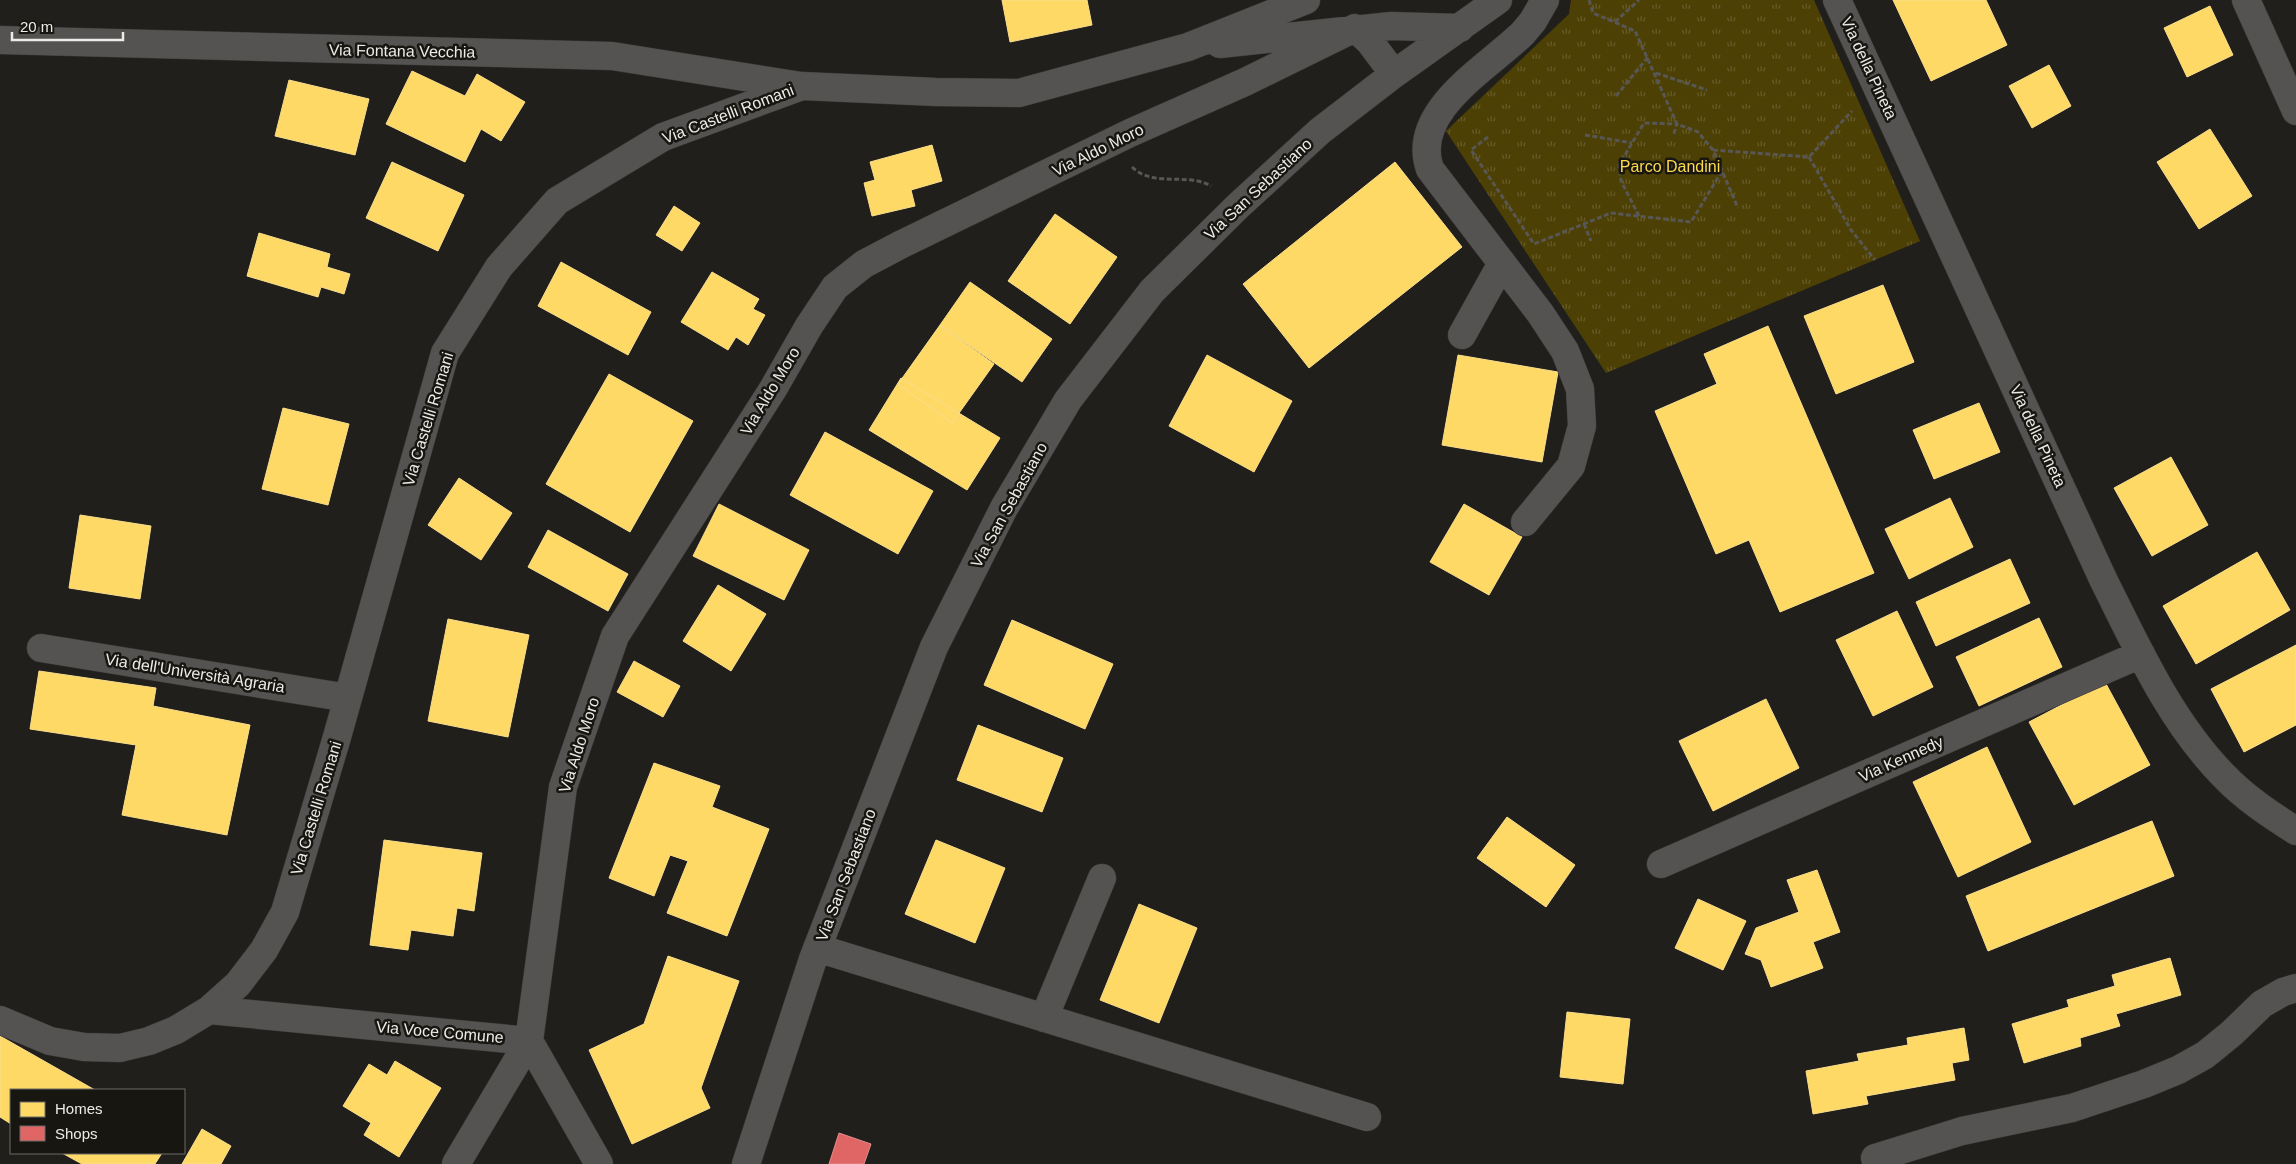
<svg xmlns="http://www.w3.org/2000/svg" width="2296" height="1164" viewBox="0 0 2296 1164" font-family="Helvetica,sans-serif">
<style>
.park{fill:url(#park-tufts)}
.homes{fill:#ffd966;stroke:#f9de8d}
.shops{fill:#e06666;stroke:#e48e8d}
.lines{fill:none;stroke-linecap:round;stroke-linejoin:round}
.minor-casing{stroke:#3a3937;stroke-width:29}
.path{stroke:#585755;stroke-width:3;stroke-dasharray:5 2.5;stroke-linecap:butt}
.minor{stroke:#545351;stroke-width:28}
.labels{text-anchor:middle;dominant-baseline:central;stroke-width:5;stroke-linejoin:round;paint-order:stroke}
.street-label{font-size:16px;fill:#ecebe7;stroke:#181611}
.park-label{font-size:16px;fill:#fcd94f;stroke:#181611}
</style>
<defs>
<pattern id="park-tufts" width="24" height="20" patternUnits="userSpaceOnUse" patternTransform="scale(1.25)"><rect width="24" height="20" fill="#4d4005"/><path d="M3 7l-1-3M5 7V3M7 7l1-3M15 17l-1-3M17 17v-4M19 17l1-3" fill="none" stroke="#675c29"/></pattern>
</defs>
<rect width="100%" height="100%" fill="#201f1b"/>
<path class="park" d="M1571 0H1814L1920 241 1606 373 1446 131 1569 14Z"/>
<path class="homes" d="M1002 0H1087L1092 25 1010 42Z
M1893 0H1986L2007 45 1931 81Z
M2210 6 2233 55 2187 77 2164 28Z
M2049 65 2071 106 2032 128 2009 86Z
M412 71 465 96 477 74 525 102 501 141 481 129 465 162 386 124Z
M289 80 369 99 355 155 275 136Z
M2210 129 2252 196 2199 229 2157 162Z
M932 145 942 181 911 190 915 206 872 216 864 183 875 180 870 162Z
M392 162 464 195 438 251 366 218Z
M1395 162 1462 247 1309 368 1243 284Z
M674 206 700 223 682 251 656 235Z
M1055 214 1117 257 1070 324 1008 281Z
M259 233 330 254 327 267 350 274 344 294 321 287 318 297 247 276Z
M561 262 651 312 628 355 538 306Z
M712 272 759 299 753 309 765 315 748 345 736 337 728 350 681 322Z
M970 282 1052 339 1022 382 940 325Z
M1883 285 1914 362 1836 394 1804 316Z
M940 325 994 364 952 423 898 384Z
M1768 326 1874 573 1780 612 1749 540 1716 554 1655 411 1717 384 1704 354Z
M1207 355 1292 401 1254 472 1169 426Z
M1458 355 1558 372 1542 462 1442 445Z
M609 374 693 421 630 532 546 484Z
M901 378 1000 438 967 490 869 430Z
M1979 403 2000 452 1934 479 1913 430Z
M283 408 349 424 328 505 262 489Z
M825 432 933 491 898 554 790 495Z
M2171 457 2208 525 2152 556 2114 488Z
M459 478 512 513 481 560 428 525Z
M1950 498 1973 547 1909 579 1885 529Z
M719 504 809 550 784 600 693 556Z
M1464 504 1522 537 1489 595 1430 562Z
M80 515 151 526 140 599 69 588Z
M548 530 628 574 608 611 528 567Z
M2257 552 2290 610 2196 664 2163 606Z
M2010 559 2030 603 1936 646 1916 602Z
M718 585 766 614 731 671 683 641Z
M1897 611 1933 687 1873 716 1836 640Z
M2039 618 2062 667 1979 706 1956 657Z
M448 619 529 635 508 737 428 721Z
M1012 620 1113 664 1085 729 984 685Z
M2296 645V725L2244 752 2211 689Z
M634 661 680 686 663 717 617 692Z
M39 671 156 688 153 706 250 725 227 835 122 815 136 745 30 729Z
M2105 682 2150 765 2074 805 2029 722Z
M1766 699 1799 768 1713 811 1679 741Z
M978 725 1063 758 1042 812 957 780Z
M1987 747 2031 842 1958 877 1913 782Z
M654 763 720 786 712 807 769 829 727 936 667 913 688 861 670 855 654 896 609 878Z
M1507 817 1575 865 1546 907 1477 858Z
M2152 821 2174 876 1988 951 1966 896Z
M384 840 482 853 474 911 457 908 453 936 411 930 408 950 370 945Z
M936 840 1005 868 975 943 905 914Z
M1817 870 1840 932 1813 942 1823 968 1771 987 1761 960 1745 954 1756 928 1799 912 1787 880Z
M1698 899 1746 921 1723 970 1675 948Z
M1139 904 1197 928 1159 1023 1100 1000Z
M668 956 739 981 701 1088 710 1108 632 1144 589 1050 644 1024Z
M2170 958 2181 995 2116 1014 2120 1026 2080 1038 2081 1046 2024 1063 2012 1024 2069 1007 2067 1000 2115 986 2112 975Z
M1567 1012 1630 1019 1623 1084 1560 1077Z
M1964 1028 1969 1060 1952 1063 1955 1080 1866 1096 1868 1104 1813 1114 1806 1071 1859 1061 1857 1054 1908 1045 1907 1038Z
M0 1036 95 1090H11V1124L0 1117Z
M395 1061 441 1088 399 1157 364 1135 371 1123 343 1106 369 1064 387 1075Z
M202 1129 231 1146 221 1164H182Z
M62 1153H162L155 1164H82Z"/>
<path class="shops" d="M839 1133 871 1144 864 1164H829Z"/>
<g class="lines">
<defs>
<path id="minor" d="M1837 0 2103 579C2137 647 2170 721 2224 776 2245 798 2271 815 2296 831
M2246 0 2296 111
M0 40 612 56 801 86
M1220 44 1391 26 1460 28
M1462 335 1502 263
M1525 522 1571 466 1582 426 1580 389 1565 351 1540 313 1430 169C1409 111 1489 67 1523 33L1533 21 1545 0
M41 648 348 698
M1661 864 2141 654
M817 948 1367 1117
M209 1010 529 1041 599 1164
M1044 1018 1102 878
M0 1020 50 1041 84 1047 120 1048 149 1041 176 1030 209 1010 238 984 264 950 285 912 337 737 445 353 499 267 557 201 663 137 802 86 936 92 1019 93 1188 47 1306 0
M1875 1158 1962 1131 2072 1108 2144 1084 2178 1070 2205 1055 2232 1033 2262 1004 2283 992 2296 988
M456 1164 529 1041 563 787 615 636 773 389 809 326 835 287 864 264 902 244 1130 133 1245 82 1355 28 1370 42 1394 74
M746 1164 813 959 934 647 1004 508 1068 400 1152 291 1238 206 1320 131 1394 74 1498 0"/>
</defs>
<use href="#minor" class="minor-casing"/>
<path class="path" d="M1589 0 1593 13 1635 31 1677 124 1698 132 1713 150 1738 208
M1615 22 1639 0
M1656 73 1707 90
M1616 96 1648 57
M1585 135 1632 143
M1488 137 1471 150 1534 244 1611 213 1691 222 1722 171
M1713 150 1809 157 1852 111
M1809 157 1851 230 1875 260
M1132 167C1154 188 1187 172 1211 186
M1639 216 1621 181 1619 165 1644 123 1677 124 1673 136
M1584 224 1591 241"/>
<use href="#minor" class="minor"/>
</g>
<g class="labels">
<g class="street-label">
<text transform="translate(402 51) rotate(1)">Via Fontana Vecchia</text>
<text transform="translate(1869 68) rotate(65)">Via della Pineta</text>
<text transform="translate(728 114) rotate(-21)">Via Castelli Romani</text>
<text transform="translate(1098 150) rotate(-26)">Via Aldo Moro</text>
<text transform="translate(1258 189) rotate(-43)">Via San Sebastiano</text>
<text transform="translate(770 391) rotate(-59)">Via Aldo Moro</text>
<text transform="translate(428 419) rotate(-73)">Via Castelli Romani</text>
<text transform="translate(2038 436) rotate(65)">Via della Pineta</text>
<text transform="translate(1009 505) rotate(-61)">Via San Sebastiano</text>
<text transform="translate(195 673) rotate(9)">Via dell'Università Agraria</text>
<text transform="translate(579 745) rotate(-72)">Via Aldo Moro</text>
<text transform="translate(1901 759) rotate(-24)">Via Kennedy</text>
<text transform="translate(316 808) rotate(-73)">Via Castelli Romani</text>
<text transform="translate(846 875) rotate(-69)">Via San Sebastiano</text>
<text transform="translate(440 1032) rotate(5)">Via Voce Comune</text>
</g>
<g class="park-label">
<text x="1670" y="166">Parco Dandini</text>
</g>
</g>
<rect x="10" y="1089" width="175" height="65" fill="#181611" stroke="#6d6b67"/>
<rect x="20" y="1102" width="25" height="15" fill="#ffd966" stroke="#6d6b67"/>
<text x="55" y="1114" font-size="15" fill="#ecebe7">Homes</text>
<rect x="20" y="1126" width="25" height="15" fill="#e06666" stroke="#6d6b67"/>
<text x="55" y="1139" font-size="15" fill="#ecebe7">Shops</text>
<path d="M12 32v8h111v-8" fill="none" stroke="#ecebe7" stroke-width="2.5"/>
<text x="20" y="32" font-size="15" fill="#ecebe7" stroke="#181611" stroke-width="4" paint-order="stroke">20 m</text>
</svg>
